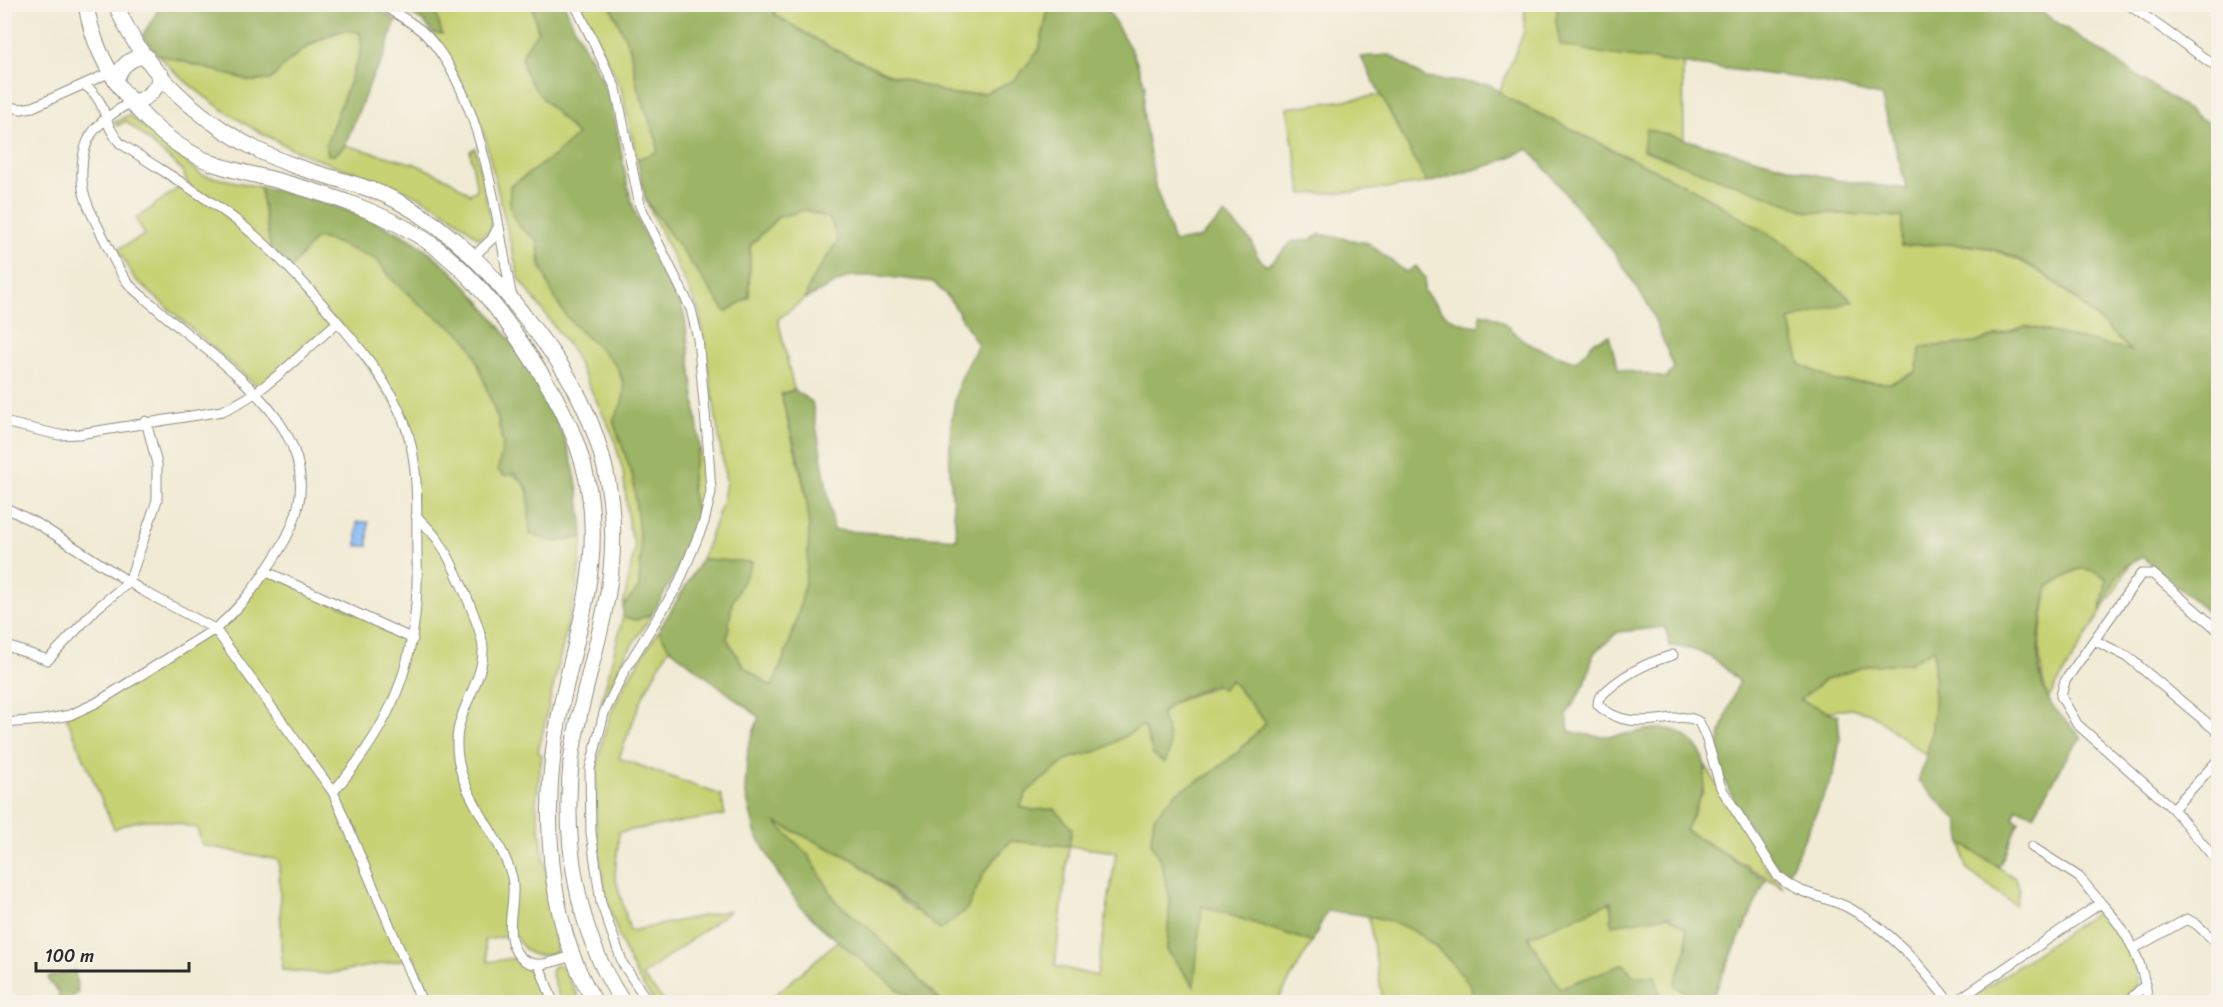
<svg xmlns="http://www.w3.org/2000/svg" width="2223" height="1007" viewBox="0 0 2223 1007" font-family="Sriracha,sans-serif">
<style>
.green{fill:#c6d273;stroke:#787e4f;stroke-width:1.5;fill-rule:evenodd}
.forest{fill:#9cb465;stroke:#647048;stroke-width:1.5}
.water{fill:#89bbf6;stroke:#5a7390;stroke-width:1.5}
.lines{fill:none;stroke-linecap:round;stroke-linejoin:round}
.street-casing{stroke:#8e8b80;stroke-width:11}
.primary-casing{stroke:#8e8b80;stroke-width:17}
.street{stroke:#fff;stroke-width:9}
.primary{stroke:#fff;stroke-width:15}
</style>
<rect width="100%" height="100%" fill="#f7f3e8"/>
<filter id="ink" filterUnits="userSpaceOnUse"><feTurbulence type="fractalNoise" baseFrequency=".0167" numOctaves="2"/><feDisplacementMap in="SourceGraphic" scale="12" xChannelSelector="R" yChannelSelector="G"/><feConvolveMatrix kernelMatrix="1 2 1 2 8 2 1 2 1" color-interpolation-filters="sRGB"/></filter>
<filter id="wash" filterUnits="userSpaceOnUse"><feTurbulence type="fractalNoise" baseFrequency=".008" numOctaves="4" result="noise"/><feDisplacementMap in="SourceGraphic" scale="24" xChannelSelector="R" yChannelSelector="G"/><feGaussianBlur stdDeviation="1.35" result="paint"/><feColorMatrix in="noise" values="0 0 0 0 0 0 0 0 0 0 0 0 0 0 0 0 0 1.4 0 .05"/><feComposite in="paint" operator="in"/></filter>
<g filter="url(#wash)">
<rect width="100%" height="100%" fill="#f1ebd5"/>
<path class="green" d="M1044 4 1048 10 1039 50 1015 80 985 93 953 95 891 75 829 47 775 15 773 5Z
M433 5H532L538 31 532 42 562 117 577 135 555 155 510 186 518 226 538 241 540 267 617 367 626 391 621 409 613 420 633 477 641 551 639 588 623 606 635 547 629 526 623 471 613 435 572 351 519 278 483 130 468 94 433 33 442 34Z
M580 5H610L630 48 638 89 657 141V153L637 159 621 88Z
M1525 5H1558L1556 21 1597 52 1683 64 1684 139 1646 129 1809 212 1903 217 1901 246C1928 244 1968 242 1993 250 2049 267 2090 313 2132 352L2026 326 1975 343 1921 347 1916 372 1891 383 1835 381 1799 364 1789 320 1852 300 1785 244 1697 191 1509 99 1499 92 1524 32Z
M349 29 361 33 362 48 326 144 335 155 345 145 415 164 450 180 470 194 477 190 470 151 475 148 491 220V230L478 238C422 183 361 180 295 150 245 127 194 94 157 54L251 81 270 80C291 56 318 37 349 29Z
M1381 95 1427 183 1353 192 1302 194 1287 108Z
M129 115 202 175 260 187 271 251 297 260 316 238 329 240 376 259 393 280 420 305 464 336 473 350 498 420 503 445 498 470C535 477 530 502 530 534L556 542 583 537 577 584 538 752 542 755 536 802 557 952C535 959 526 956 515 935L484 940 488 962 515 958 535 970 546 1002H432L414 956 397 961 327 974 282 970 279 860 202 845 197 828C163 820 147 814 114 829L66 716 215 629 265 571 413 639 416 491 401 415 338 322 260 389 135 279 118 249 145 235 136 219 182 185 191 191 182 170 126 121 117 126 115 122Z
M645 199 726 311 749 297 750 246 778 217 806 210 830 219 838 241 811 281 805 299 778 319 794 390 781 394C789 428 799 462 806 497 819 563 798 628 772 687L744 667 727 639 732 603 752 563 702 559 722 504 726 482 708 366 699 311Z
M700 448 704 478 698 517C689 493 689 471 700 448Z
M2133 560 2048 699C2034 655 2040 631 2048 587 2073 572 2081 559 2107 579L2101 609 2117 575Z
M652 614 624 657 600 707 623 617 636 620Z
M659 630 669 648 643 696 619 758 721 795 725 815 619 832 615 876 630 931 731 910 642 976 665 1002H655C604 942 582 810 604 735 614 696 638 663 659 630Z
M1934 648 1935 714 1928 757 1870 713 1854 709 1827 711 1800 700 1824 680 1869 665 1909 663Z
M1231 680 1266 723 1237 753 1210 774 1151 842 1161 862 1170 899 1167 950 1193 985 1201 905 1312 942 1277 1002H942L871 930 837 903 809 856 773 821 854 860 913 911 967 909 985 871 1010 841 1069 846 1055 809 1033 810 1020 807 1026 792 1068 759 1101 750 1144 725 1153 754 1169 735 1161 715 1172 703ZM1069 846 1116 852 1097 976 1055 966Z
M1706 766 1767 869 1784 888 1685 830 1703 792Z
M1962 844 2015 878 2020 889 2015 905 1966 869Z
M1611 902 1612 925 1668 916 1686 929 1687 948 1674 986 1693 995 1690 1002H1640L1660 992C1615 965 1606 970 1560 988L1528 937Z
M2104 912C2117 926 2142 965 2137 984 2135 991 2127 998 2122 1002H1965L2094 914Z
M1368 914C1381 915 1401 922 1412 929 1429 941 1478 980 1473 1002H1383Z
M838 941 914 1002H767Z
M559 965 562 966 581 1002H561L551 972 554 966Z"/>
<path class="forest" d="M162 4 373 5 396 21C389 36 384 64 374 73L345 145 335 155H328L326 144 362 49 360 33C329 21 290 58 270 80L251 81 157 54 142 36Z
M394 5H433L442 34 433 33 424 22Z
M532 5H565C576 39 601 68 611 104 622 142 623 183 638 220 651 254 677 284 685 319L700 448C689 471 689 493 698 517L675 574 652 614 636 620 623 617V606L639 588 641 551 633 477 613 420C648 369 593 350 567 317 549 293 540 269 538 241 514 223 508 217 510 187L555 155 577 135C562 116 517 81 523 55 525 47 534 38 538 31Z
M610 5H773L775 15 829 47 891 75 953 95 985 93 1015 80 1039 50 1048 11 1044 5H1105L1134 55 1145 85 1143 111 1155 185 1174 242 1200 238 1225 214 1252 242 1256 254 1265 265 1272 262 1293 241 1310 240 1320 234 1368 243 1406 272 1416 266 1425 278 1424 291C1443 314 1448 323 1479 326L1481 313C1505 318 1502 324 1520 337 1536 350 1557 355 1576 361L1595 341 1609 335 1618 369 1666 378 1674 368 1650 308 1616 255 1529 149 1494 164 1427 183 1361 57 1390 55 1425 78 1490 85 1509 99 1697 191 1785 244 1853 301 1789 320 1800 364 1835 381 1891 383 1916 372 1921 347 1975 343 2026 326 2131 351C2090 312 2048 265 1992 249 1966 242 1928 244 1901 246L1902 217 1809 212 1643 150 1646 129 1836 180 1907 189 1881 96 1799 78 1606 54 1560 45 1556 21 1558 5H2031L2218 130V621L2143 557C2118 565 2110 589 2100 612L2107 579C2081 559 2072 572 2048 587 2041 622 2030 665 2048 698 2055 713 2072 726 2082 738L2071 750 2034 815 2017 808 2013 818 2019 821 1999 867 1962 844 1958 820 1918 781C1936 737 1935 695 1934 649L1909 663 1869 665 1824 680 1800 700 1838 716 1840 740 1834 773 1786 879C1767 852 1713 781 1718 748 1721 726 1731 703 1739 681 1716 659 1703 648 1670 646L1665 627 1618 632 1594 653 1585 684 1567 714 1569 731C1586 736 1602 737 1619 735 1650 731 1671 718 1695 745 1718 771 1697 805 1685 830L1766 880 1710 1002H1690L1693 995 1674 986 1687 948 1686 929 1668 916 1612 925 1611 902 1528 937 1560 988 1624 964 1633 976H1655L1660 992 1640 1002H1473C1476 990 1465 979 1458 970 1418 923 1386 916 1327 911L1312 942 1202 906 1194 986 1167 950 1170 899 1161 862 1151 842 1154 817 1176 793 1210 774 1237 753 1266 723 1231 680 1222 689 1214 684 1172 703 1161 714C1167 730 1175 749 1164 763L1153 754 1144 725 1101 750 1068 759 1027 792 1020 807 1033 810 1055 809 1072 829 1069 846 1010 841 985 871 967 909 940 930 854 860 775 822 809 856 837 903 871 930 942 1002H914L822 928 801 907 781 879 755 832 745 791 748 747 759 717 669 648 659 630 702 559 752 562 732 603 727 639 744 667 772 687C799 626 814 568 807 501 802 465 789 428 781 394L794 390 812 402 834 530 957 539C950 486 944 440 958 387 962 373 971 359 978 345L950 299 933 282 880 276H850L805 299 811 281 838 241 830 219 806 210 778 217 750 246 749 297 726 312 645 199 637 159 657 152V141L638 89 630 48Z
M260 187C313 198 363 212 410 239 474 277 546 382 569 452 578 480 581 508 583 537L553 542 530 534 528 488 515 473 504 476 498 470 503 445 498 420 473 350 464 336 420 305 393 280 376 259 329 240 316 238 290 269 271 251Z
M75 971 78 993 65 1002H54L59 997V992L49 982 48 977Z"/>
<path class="water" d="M357 522H368V546H357Z"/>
</g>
<g filter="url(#ink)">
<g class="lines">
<defs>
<path id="street" d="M382 4C397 15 415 23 427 36 484 97 496 219 512 298
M575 4 616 89 640 206 691 309 698 339 708 445 711 492 704 522 678 585 625 670 604 713 590 769 591 833 601 903 623 964 648 1002
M2128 4 2218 68
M86 86C109 104 101 122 120 143 160 170 203 194 241 224 281 256 315 295 348 334 372 363 395 394 407 430 420 471 416 515 417 556 420 653 397 719 333 792
M4 106 21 109 33 107 111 72
M474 256 492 239 497 229
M4 422 59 435 79 434 222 411C266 393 302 352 338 322
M4 507 38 524 143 591 215 629C242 607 259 582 278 552 349 443 236 376 162 313 152 303 137 294 128 283 116 268 109 247 100 231 92 214 83 199 82 180 80 136 96 123 131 102
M416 516C425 525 434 533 440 543 452 561 482 627 483 648 484 682 456 710 457 744 457 796 499 830 512 877 518 902 500 935 520 957 534 971 556 961 572 956
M265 571 413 639
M2218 630 2153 574H2141L2065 681 2061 696 2077 724 2173 809 2218 862
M2094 640 2128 657 2218 732
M4 645 48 660 97 608 129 582 157 500V464L146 421
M1673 655C1645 663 1619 677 1599 698L1598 705C1633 738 1679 707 1699 722L1706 737 1721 788 1778 876C1797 895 1826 896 1849 908 1891 930 1921 966 1949 1002
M4 723 43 720 70 715 96 703 215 629 333 792 422 1002
M2173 809 2218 760
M2032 847 2079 877 2101 903
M2133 949 2187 919 2196 924 2218 944
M539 965 553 1002
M1955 1002 2101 903C2128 931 2144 963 2148 1002
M2127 1002 2146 984"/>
<path id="primary" d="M86 4C96 72 149 137 212 163 233 171 257 175 279 181 329 195 377 210 421 237 473 270 510 324 542 375 571 420 591 470 592 524 595 588 572 650 560 712 541 803 545 921 595 1002
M116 4C145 81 223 141 298 167 332 179 368 185 399 202 455 232 494 275 531 325 548 347 565 369 577 393 613 462 621 537 604 613 594 660 579 707 572 754 562 837 576 933 623 1002
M116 81C120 66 131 57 146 56
M131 102C147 100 157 90 161 75"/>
</defs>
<use href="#street" class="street-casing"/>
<use href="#primary" class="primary-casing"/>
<use href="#street" class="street"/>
<use href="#primary" class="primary"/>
</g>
</g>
<rect width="2223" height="1007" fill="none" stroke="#f7f3e8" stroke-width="24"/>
<path d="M36 962v9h153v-9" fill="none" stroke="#2b2b2b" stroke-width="3"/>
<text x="45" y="962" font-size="18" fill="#2b2b2b" stroke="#f7f3e8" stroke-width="4.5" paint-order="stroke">100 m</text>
</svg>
